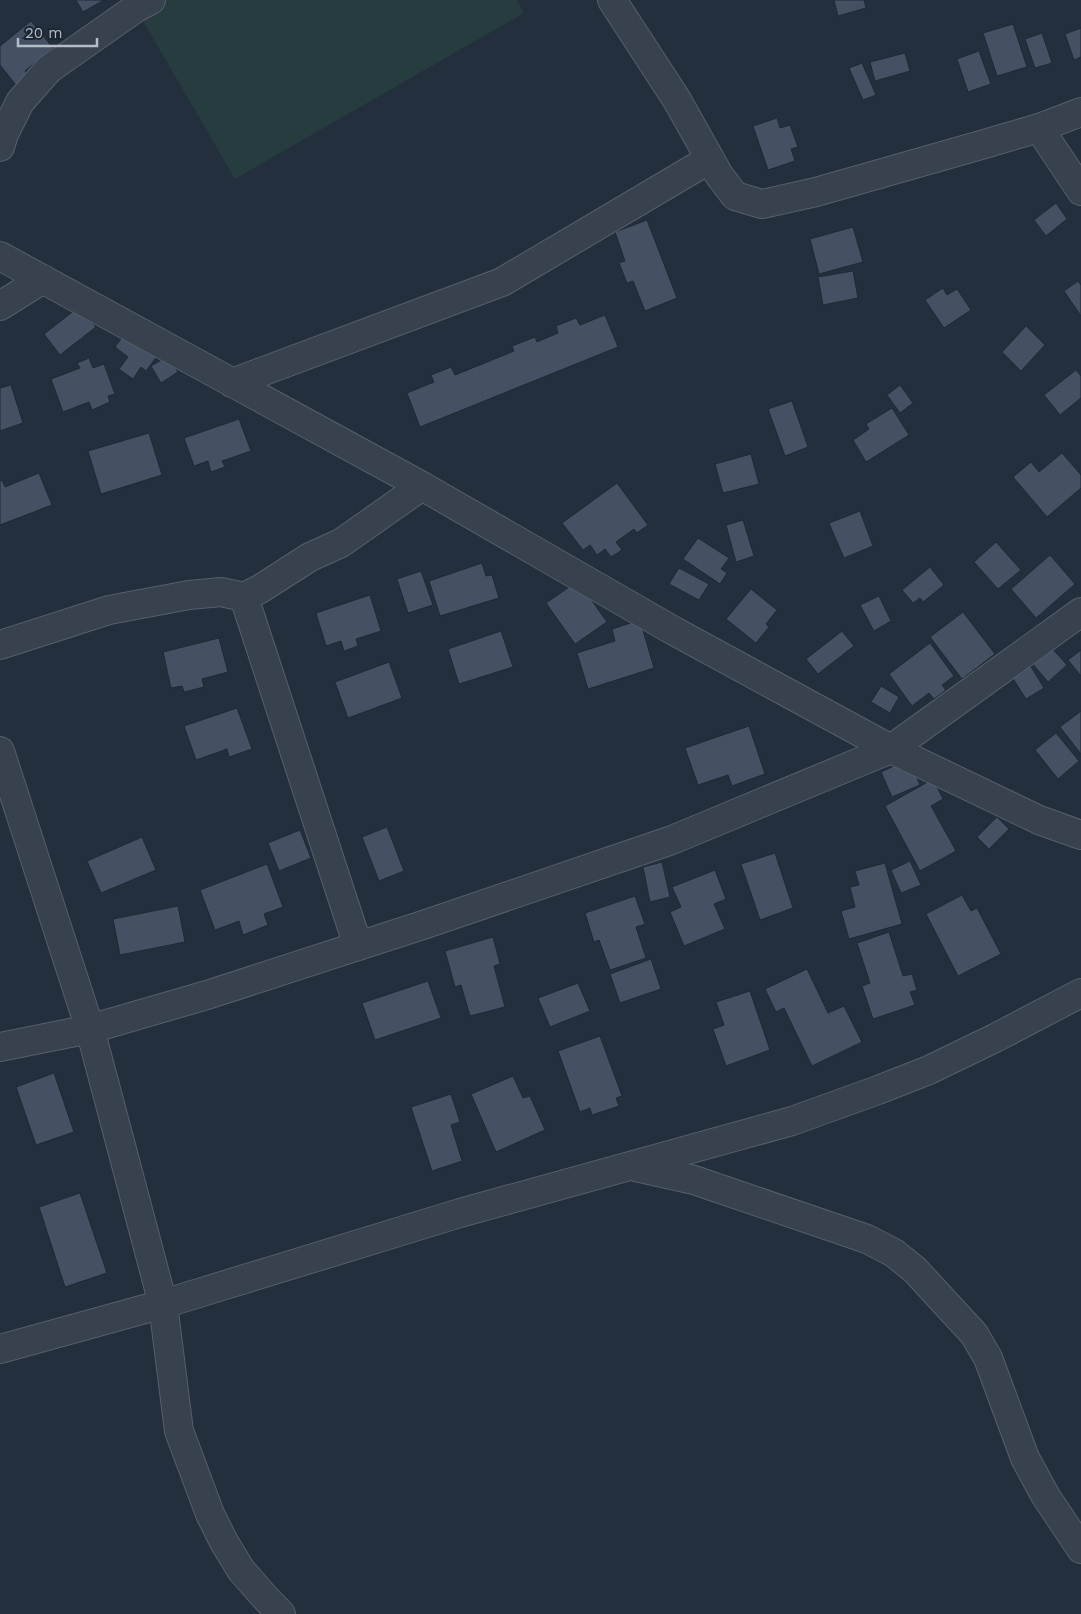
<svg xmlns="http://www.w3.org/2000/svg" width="1081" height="1614" viewBox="0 0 1081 1614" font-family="'Work Sans',sans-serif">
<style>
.green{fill:#263c3f}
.building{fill:#455162;stroke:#1f2835}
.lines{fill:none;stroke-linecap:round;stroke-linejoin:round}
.minor-casing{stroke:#565f6c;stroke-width:30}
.minor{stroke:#38414e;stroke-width:28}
</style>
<rect width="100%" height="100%" fill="#242f3e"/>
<path class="green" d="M164 0H517L524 13 235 179 139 14Z"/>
<path class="building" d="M76 0H104L83 12Z
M834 0H864L866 8 838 16Z
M31 21 53 48 25 71 31 79 19 89 0 65V46Z
M1013 24 1027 67 997 76 983 33Z
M1081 28V57L1074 60 1065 34Z
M1042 33 1052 63 1035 68 1025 39Z
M979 51 991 84 968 92 957 59Z
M905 53 910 71 875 81 870 62Z
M862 63 876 95 863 100 849 68Z
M777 118 780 128 790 125 798 147 791 149 795 161 768 170 753 126Z
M1056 203 1067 219 1046 236 1034 220Z
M647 220 677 298 645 311 633 281 627 283 619 263 625 261 615 232Z
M853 227 863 262 819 274 810 239Z
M853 271 858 298 823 305 818 277Z
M1078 281 1081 285V316L1064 291Z
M943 288 947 295 957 289 971 310 944 328 925 300Z
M80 306 96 327 60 355 44 334Z
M605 315 618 347 420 427 407 393 434 382 431 375 451 367 455 375 514 351 512 346 535 337 537 342 558 333 556 326 576 318 580 325Z
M1026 326 1045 345 1021 371 1002 352Z
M126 332 158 355 146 371 141 367 133 379 119 369 128 357 115 347Z
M168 356 178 372 161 383 151 366Z
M89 358 93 368 104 364 115 394 108 396 110 402 92 410 89 402 63 412 51 379 80 368 77 363Z
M1076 370 1081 376V398L1060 415 1044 395Z
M11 385 23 423 0 431V388Z
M900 385 913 403 900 413 887 395Z
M792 401 808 447 785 456 768 409Z
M892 408 909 435 866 462 853 440 869 429 866 424Z
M239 419 251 451 222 461 225 467 211 472 208 461 194 466 184 438Z
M149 433 162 475 101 494 88 451Z
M1062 453 1081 475V488L1047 517 1013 477 1031 462 1039 472Z
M751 454 759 484 723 493 715 464Z
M39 473 52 505 0 525V481L2 480 5 487Z
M617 483 648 525 637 533 634 529 616 542 622 550 611 557 605 549 597 555 590 545 583 550 562 523Z
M860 511 873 546 844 558 829 523Z
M743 520 754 556 736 562 726 525Z
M698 538 729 558 721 569 727 573 720 584 683 559Z
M996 542 1021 570 998 589 974 562Z
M1050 555 1075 584 1036 618 1011 589Z
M482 563 486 576 492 575 499 598 440 616 429 581Z
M930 567 944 585 923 602 920 598 913 603 902 590Z
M679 568 709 584 699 600 669 584Z
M421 571 433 605 408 613 397 579Z
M578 581 607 622 575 644 546 603Z
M751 589 777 610 766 624 769 627 756 643 726 619Z
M370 595 381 631 356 639 358 646 344 651 341 641 326 646 316 613Z
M879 596 891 621 874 631 860 605Z
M963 612 995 654 962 679 930 637Z
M640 620 654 668 588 689 577 653 615 641 612 629Z
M501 631 513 667 459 684 448 649Z
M842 631 854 646 818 674 806 659Z
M219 638 228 672 202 679 204 687 184 692 182 686 171 688 163 652Z
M930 643 954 676 942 685 946 690 934 699 929 693 912 706 889 674Z
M1050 646 1067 665 1048 682 1032 663Z
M1081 650V676L1068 660Z
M389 662 402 698 348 718 335 682Z
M1030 665 1044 688 1026 699 1012 677Z
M881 686 899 697 890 713 871 702Z
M237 708 252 749 229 757 227 749 196 760 184 726Z
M1081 711V754L1060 727Z
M749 726 765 774 732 786 728 775 698 785 685 748Z
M1056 733 1079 761 1058 779 1035 750Z
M909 759 920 785 892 797 881 772Z
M933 779 943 799 931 806 956 851 920 871 885 806Z
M997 817 1009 829 989 849 977 837Z
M387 827 404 871 379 881 362 837Z
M300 830 311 858 279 871 268 843Z
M142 837 156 870 101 893 87 861Z
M775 853 793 908 760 920 741 864Z
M910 861 921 885 901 893 891 870Z
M662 862 670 897 650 902 643 867Z
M885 863 902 924 849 939 841 911 855 907 850 887 859 885 855 871Z
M267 864 283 907 264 914 268 925 243 935 239 921 215 930 200 890Z
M715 870 726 899 714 904 725 929 684 946 670 912 681 907 672 887Z
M962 895 971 911 977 908 1001 954 958 976 926 914Z
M635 896 645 924 636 927 646 958 610 970 599 940 594 942 585 913Z
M178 906 185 942 120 955 113 919Z
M889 932 903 976 912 974 917 990 910 992 915 1005 873 1019 862 986 870 983 857 943Z
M493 937 500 964 494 966 505 1007 470 1016 461 985 455 987 445 951Z
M651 959 661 989 620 1003 610 974Z
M807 969 828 1013 844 1006 862 1042 812 1066 784 1008 776 1012 765 989Z
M428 981 441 1018 375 1040 362 1003Z
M578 983 590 1011 550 1027 538 998Z
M750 991 770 1050 726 1066 713 1029 724 1025 716 1002Z
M600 1036 622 1096 616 1098 619 1106 592 1115 590 1108 580 1112 558 1051Z
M54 1073 74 1132 36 1145 16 1087Z
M513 1076 523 1098 530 1096 545 1130 496 1152 471 1094Z
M451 1094 460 1122 451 1125 462 1161 432 1171 411 1107Z
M80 1193 107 1273 65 1287 39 1207Z"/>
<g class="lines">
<defs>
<path id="minor" d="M612 0 677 100 719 175 735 196 762 204 816 192 981 145 1039 128 1081 112
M1039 128 1081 191
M0 147 4 134 20 102 49 69 136 8 151 0
M0 256 422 486 674 631 891 749 1039 820 1081 835
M0 306 43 279
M232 383 502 282 710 159
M244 597 358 946
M0 645 109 610 189 595 221 592 244 597 260 589 310 557 341 543 422 486
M0 751 90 1029 163 1304 179 1431 210 1514 224 1542 241 1570 261 1593 281 1614
M0 1047 90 1029 207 995 426 924 672 840 891 749 1081 612
M636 1167 694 1180 867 1239 894 1253 915 1270 974 1334 988 1358 1025 1458 1045 1495 1081 1549
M0 1349 163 1304 460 1213 792 1121 878 1090 929 1070 995 1038 1081 993"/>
</defs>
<use href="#minor" class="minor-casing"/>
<use href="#minor" class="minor"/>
</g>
<path d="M18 38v8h79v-8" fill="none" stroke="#b4bcc9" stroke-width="2.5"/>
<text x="25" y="38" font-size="15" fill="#b4bcc9" stroke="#1d2633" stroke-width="4" paint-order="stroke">20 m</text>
</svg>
